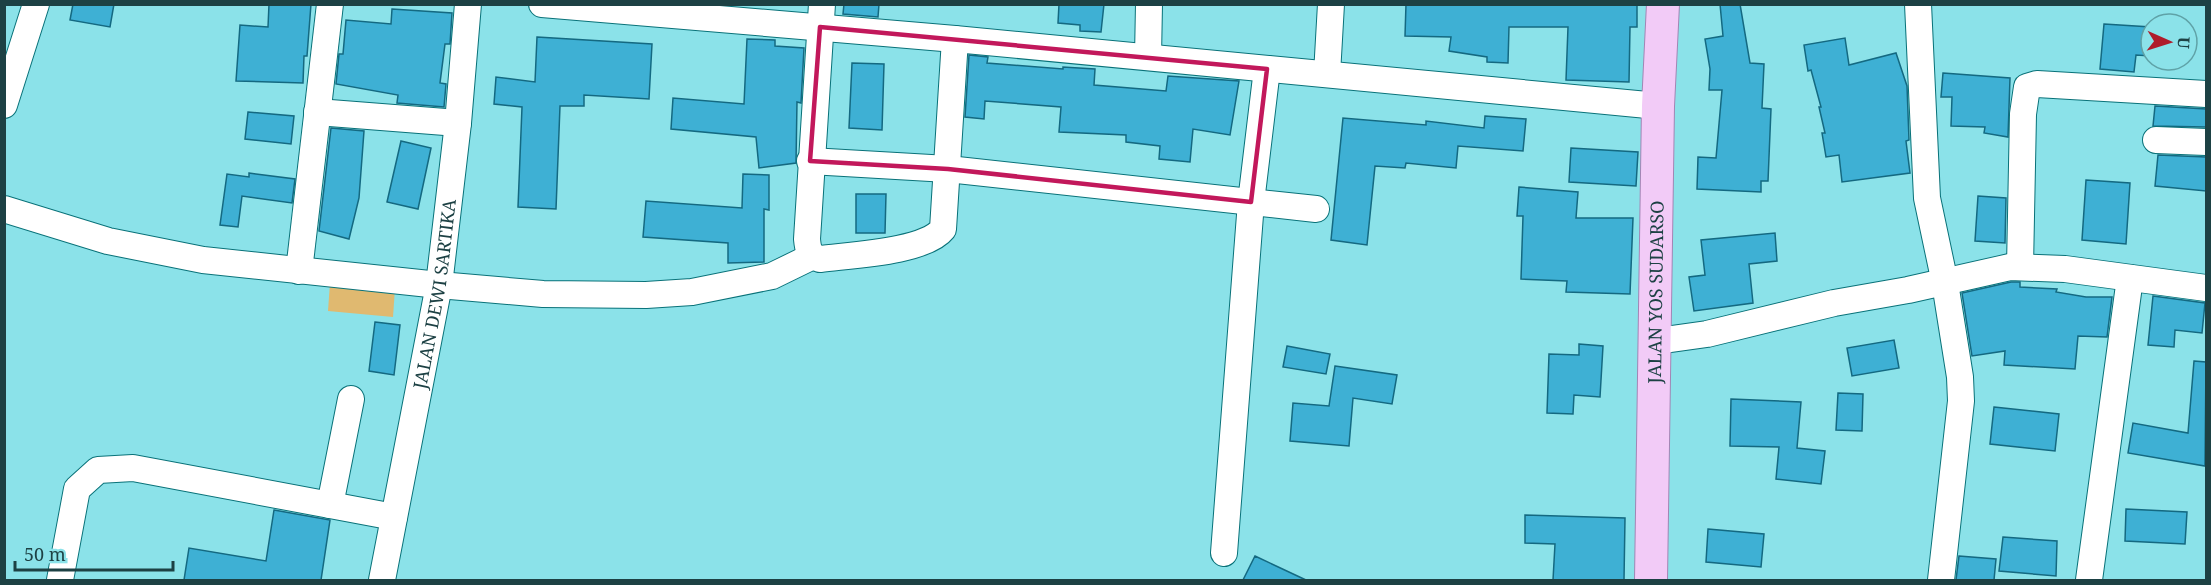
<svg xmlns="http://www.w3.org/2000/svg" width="2211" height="585" viewBox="0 0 2211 585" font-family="'Noto Serif',serif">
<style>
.green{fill:#e0b970}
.building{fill:#3eb0d4;stroke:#146981;stroke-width:1.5}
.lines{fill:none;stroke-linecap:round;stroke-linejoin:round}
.minor-casing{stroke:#097279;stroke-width:28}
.major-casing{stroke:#a285b4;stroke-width:34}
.minor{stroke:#fff;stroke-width:26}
.major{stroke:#f2cbf7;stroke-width:32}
.marked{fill:none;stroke:#c2185b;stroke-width:4.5;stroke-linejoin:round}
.labels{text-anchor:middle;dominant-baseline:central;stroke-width:4.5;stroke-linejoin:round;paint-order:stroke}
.street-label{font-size:18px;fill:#1d4144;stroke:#8be2e9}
</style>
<rect width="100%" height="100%" fill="#8be2e9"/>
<path class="green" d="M330 283 395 288 393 317 328 311Z"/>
<path class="building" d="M73 4H114L110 27 70 20Z
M269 4H311L307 56H304L303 83 236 81 240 25 268 27Z
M844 4H879L878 17 843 14Z
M1059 4H1104L1101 32 1080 31V25L1058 23Z
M1406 4H1637V27H1630L1629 82 1566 80 1568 27H1509L1508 63 1487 62V57L1449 51 1451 37 1405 36Z
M1720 4H1740L1750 63 1764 64 1762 108 1771 109 1768 181H1761V192L1697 189 1698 157 1716 158 1722 90H1709L1710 69 1705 39 1723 36Z
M392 9 452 13 450 44H445L440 83 446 84 444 107 397 103 398 95 336 84 339 54H343L346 20 391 24Z
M2104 24 2151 27V56L2136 55 2134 72 2100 69Z
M537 37 652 44 649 99 584 95V106H560L556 209 518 207 522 107 494 104 496 77 535 82Z
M1845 38 1849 65 1896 53 1907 86 1909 140 1906 141 1910 173 1842 182 1839 155 1826 157 1822 133H1825L1819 107H1821L1811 70 1808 71 1804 45Z
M747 39 775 40V46L804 48 801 103 797 102 796 163 759 168 756 137 671 129 673 98 744 104Z
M969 55 988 57 987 63 1063 69V67L1095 69 1094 85 1166 91 1168 76 1239 81 1230 135 1193 129 1190 162 1159 159 1160 146 1126 142V135L1059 132 1061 107 985 101 984 119 965 117Z
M852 63 884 64 882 130 849 128Z
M1943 73 2010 78 2008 137 1984 133 1985 127 1951 126 1952 97H1941Z
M2155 106 2206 109V127L2153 126Z
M248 112 294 116 291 144 245 139Z
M1485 116 1526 119 1523 151 1458 146 1456 168 1406 163 1405 168 1375 166 1367 245 1331 240 1343 118 1426 125V121L1484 128Z
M331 128 364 131 359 198 349 239 319 231Z
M401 141 431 148 418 209 387 202Z
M1571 148 1638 152 1636 186 1569 182Z
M2158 155 2206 157V191L2155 186Z
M249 173 295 179 292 203 242 196 238 227 220 225 227 174 249 177Z
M743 174 769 175V210L764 209V262L728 263V243L643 237 646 201 742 208Z
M2086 180 2130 183 2126 244 2082 240Z
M1519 187 1578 192 1576 218H1633L1630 294 1566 292 1567 281 1521 279 1523 216H1517Z
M856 194H886L885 233H856Z
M1978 196 2006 198 2005 243 1975 241Z
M1775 233 1777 261 1749 264 1753 303 1694 311 1689 277 1705 275 1701 240Z
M2011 282H2020V287L2057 289 2056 292 2086 297H2112L2107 337 2078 336 2075 369 2004 365 2005 351 1972 356 1962 293Z
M2153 296 2205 303 2202 333 2175 330 2174 347 2148 345Z
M375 322 400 325 394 375 369 371Z
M1894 340 1899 368 1852 376 1847 348Z
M1579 344 1603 346 1600 397 1574 395 1573 414 1547 413 1549 354 1579 355Z
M1287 346 1330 354 1326 374 1283 367Z
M2194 361 2206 362 2205 466 2128 453 2133 423 2188 433Z
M1335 366 1397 375 1392 404 1353 398 1349 446 1290 441 1293 403 1329 406Z
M1838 393 1863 394 1862 431 1836 430Z
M1731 399 1801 402 1797 448 1825 451 1821 484 1776 479 1779 447 1730 446Z
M1994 407 2059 414 2055 451 1990 444Z
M2126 509 2187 512 2185 544 2125 541Z
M274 510 330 520 321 580H184L189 548 266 561Z
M1525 515 1625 518 1624 580H1553L1555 544 1525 543Z
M1708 529 1764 534 1761 567 1706 562Z
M2003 537 2057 541 2056 576 1999 571Z
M1255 556 1306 580H1243Z
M1959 556 1996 559 1994 580H1956Z"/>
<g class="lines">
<defs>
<g id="minor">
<path d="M542 4 955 39 1658 106"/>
<path d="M822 4 807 239C808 250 809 255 820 259 850 255 925 252 943 229L955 39"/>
<path d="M1918 4 1927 198 1945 283 1960 377 1961 401 1941 580"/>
<path d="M1148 57 1149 4"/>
<path d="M1327 74 1331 4"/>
<path d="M4 105 36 4"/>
<path d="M317 112 458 123"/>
<path d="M2156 140 2206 142"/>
<path d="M810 161 948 169 1316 209"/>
<path d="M4 209 108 241 203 260 439 285 543 294 646 295 692 292 772 276 813 256"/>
<path d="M2020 267 2023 114 2027 87 2037 84 2206 94"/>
<path d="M299 271 330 4"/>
<path d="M1657 341 1707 334 1834 303 1908 290 2010 267 2065 269 2206 288"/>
<path d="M330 505 351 399"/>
<path d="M1224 553 1251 202 1267 69"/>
<path d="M60 580 77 489 98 470 133 468 394 517"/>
<path id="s1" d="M382 580 439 285 458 123 468 4"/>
<path d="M2089 580 2130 278"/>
</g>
<g id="major">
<path id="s2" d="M1651 580 1658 106 1663 4"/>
</g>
</defs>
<use href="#minor" class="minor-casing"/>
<use href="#major" class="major-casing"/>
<use href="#minor" class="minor"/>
<use href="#major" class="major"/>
</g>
<path class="marked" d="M820 27 1267 69 1251 202 948 169 810 161Z"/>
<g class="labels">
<g class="street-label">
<text stroke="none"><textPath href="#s2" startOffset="288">JALAN YOS SUDARSO</textPath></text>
<text stroke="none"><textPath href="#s1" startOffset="291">JALAN DEWI SARTIKA</textPath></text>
</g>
</g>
<rect width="2211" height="585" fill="none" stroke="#1d4144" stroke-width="12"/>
<g transform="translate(2169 42) rotate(93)"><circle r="28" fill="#8be2e9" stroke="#5fa2a7" stroke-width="1.5"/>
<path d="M0-4.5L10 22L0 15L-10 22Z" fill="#af1c2b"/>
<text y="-9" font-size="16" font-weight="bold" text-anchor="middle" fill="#1d4144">U</text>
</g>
<path d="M15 561v9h158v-9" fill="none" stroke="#1d4144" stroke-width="3"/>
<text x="24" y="561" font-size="18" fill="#1d4144" stroke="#8be2e9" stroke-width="4.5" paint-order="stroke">50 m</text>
</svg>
